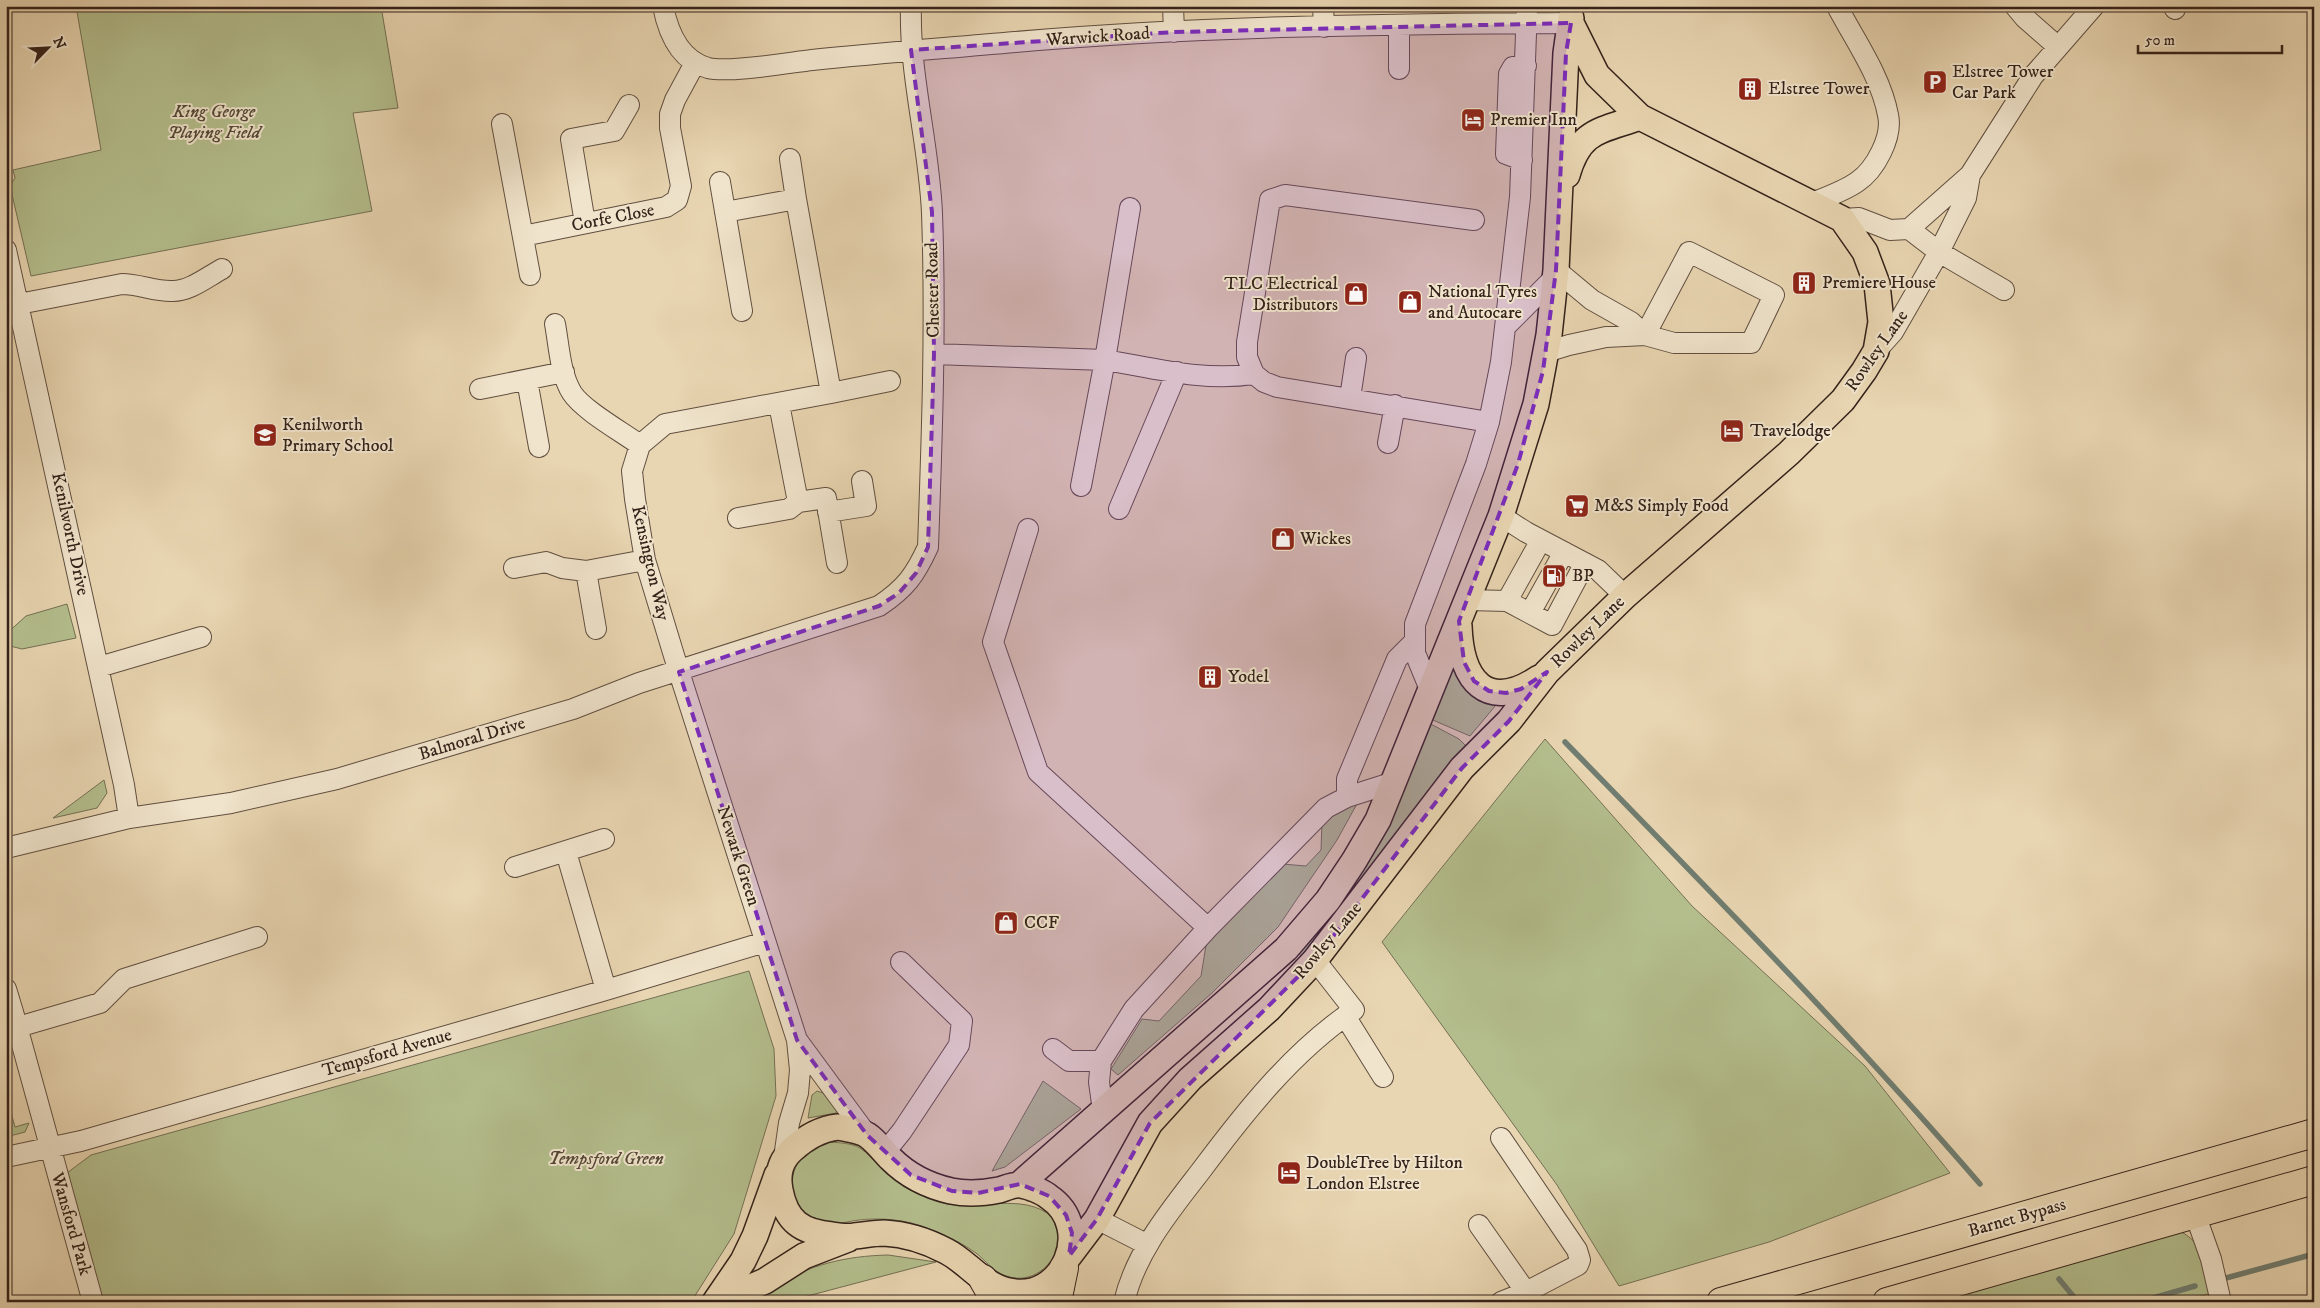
<svg xmlns="http://www.w3.org/2000/svg" width="2320" height="1308" viewBox="0 0 2320 1308" font-family="'IM FELL DW Pica',serif">
<style>
.green{fill:#b4be8d;stroke:#747054}
.lines{fill:none;stroke-linecap:round;stroke-linejoin:round}
.stream{stroke:#707d70;stroke-width:5.5}
.minor-casing{stroke:#614f40;stroke-width:22}
.major-casing{stroke:#34221a;stroke-width:28}
.highway-casing{stroke:#34221a;stroke-width:30}
.minor{stroke:#f0e4cc;stroke-width:20}
.major{stroke:#e8d5b1;stroke-width:25}
.highway{stroke:#e8d5b1;stroke-width:28}
.marked{fill:#7b2cbf;fill-opacity:0.2;stroke:#7b2cbf;stroke-width:4;stroke-dasharray:10 6;stroke-linejoin:round}
.labels{text-anchor:middle;dominant-baseline:central;stroke-width:4;stroke-linejoin:round;paint-order:stroke}
.street-label{font-size:18px;fill:#34221a;stroke:#f0e4cc}
.poi-label{font-size:18px;fill:#34221a;stroke:#f0e4cc;text-anchor:start}
.park-label{font-size:18px;font-style:italic;fill:#544937;stroke:#f0e4cc}
</style>
<rect width="100%" height="100%" fill="#e8d5b1"/>
<filter id="stains"><feTurbulence type="fractalNoise" baseFrequency=".004" numOctaves="4"/><feColorMatrix values="0 0 0 0 .2 0 0 0 0 .09 0 0 0 0 .02 0 0 0 .5 -.17"/></filter>
<radialGradient id="worn" r=".72"><stop offset=".6" stop-color="#630" stop-opacity="0"/><stop offset="1" stop-color="#630" stop-opacity=".3"/></radialGradient>
<path class="green" d="M76 6H381L398 108 353 113 372 211 31 276 10 186 15 178 13 170 101 150Z
M67 604 76 638 22 649 6 645V634L26 616Z
M1449 666 1455 668 1476 695 1496 705 1470 736 1428 718Z
M1427 722 1459 739 1468 748 1303 958 1295 950Z
M1545 739 1692 906 1865 1066 1950 1173 1769 1242 1619 1286 1557 1185 1382 942Z
M104 780 107 793 97 808 53 818Z
M1358 802 1337 840 1278 927 1212 993 1118 1075 1111 1069 1142 1019 1159 1021 1201 976 1207 939 1282 864 1306 866 1321 850 1322 822 1341 808Z
M749 971 774 1049 776 1096 734 1234 691 1302H103L67 1173 91 1155Z
M1043 1081 1081 1109 1005 1167 992 1171Z
M817 1091 823 1093 837 1110 836 1113 808 1118 812 1095Z
M6 1094 15 1127 29 1123 25 1132 6 1137Z
M831 1142C840 1143 851 1143 860 1148 868 1153 874 1162 882 1168 896 1182 914 1193 933 1200 970 1214 1015 1192 1047 1213 1078 1234 1046 1290 1006 1276 994 1272 986 1261 976 1253 956 1239 935 1230 911 1223 895 1219 876 1218 859 1220 841 1222 825 1230 809 1217 788 1201 786 1170 807 1152 814 1146 822 1144 831 1142Z
M2180 1231C2207 1246 2206 1266 2212 1293L2179 1302H1934Z
M888 1255 936 1262 785 1302H749C756 1296 765 1292 772 1287 809 1265 845 1256 888 1255Z"/>
<g class="lines">
<path class="stream" d="M1565 742C1706 887 1848 1031 1980 1184
M2226 1278 2314 1254
M2059 1279 2078 1302
M2139 1302 2195 1286"/>
<defs>
<path id="minor" d="M663 6C668 32 679 60 708 68 729 73 787 63 812 60 880 53 948 48 1015 42 1200 26 1386 24 1571 23
M1173 6 1174 32
M1323 6 1324 27
M2015 6 2025 18 2057 46
M2173 6 2175 9
M1399 25V69
M502 124 530 275
M790 159 796 199
M1522 160 1506 154 1509 74 1513 67 1526 66
M720 182 742 311
M1812 203C1827 197 1844 191 1857 182 1875 170 1893 137 1888 115 1881 77 1856 42 1838 8
M1130 208 1105 360C1154 368 1204 382 1254 374L1264 382 1277 387 1489 422
M725 212 796 199 831 393 665 424 640 445 632 471 635 499 645 560 679 672 797 1040 800 1070 798 1093 789 1123 784 1158
M1842 219 1859 218 1890 230 1909 229 1970 175
M585 223 571 139 614 131 629 105
M1909 229 1939 252 2004 290
M523 236 666 207 677 200 681 186 670 128V114L675 100 695 63
M6 250 124 785 129 818
M1556 270 1592 300 1631 322 1645 335
M19 304 122 284C139 284 156 292 173 291 190 291 207 277 222 269
M555 324C559 345 560 374 572 393 583 410 622 432 640 445
M1505 327 1555 277
M1876 351 1893 332 1939 252 1966 198 1970 175 2033 76 2094 6
M1546 352 1569 345 1606 337 1645 335 1674 343H1751L1774 295 1689 252 1645 335
M934 354 1105 360 1081 486
M1254 374 1247 357V342L1270 200 1285 195 1474 220
M527 380 539 447
M480 389 564 372
M831 393 890 381
M1350 398 1356 358
M779 404 798 502
M1388 443 1395 405
M1119 509 1177 372
M828 512 866 506 862 481
M1501 516 1526 532 1598 570 1625 596
M738 518 789 509 798 502 826 498 837 563
M1028 529 993 642 1038 772 1208 928
M514 568 546 562 562 568 586 571
M1468 600 1507 601 1552 625 1585 563
M1507 601 1541 540
M1530 613 1564 552
M596 629 586 571 645 560
M99 667 201 637
M1431 692 1415 653V624L1476 464 1489 422 1501 362 1520 197 1527 6
M1347 797V779L1397 659 1413 643
M6 848 129 818 231 803 337 779 573 709 639 683 879 606C906 588 915 575 928 547 932 436 936 324 932 213 929 143 909 76 911 6
M566 852 606 990
M515 867 604 839
M6 989 13 1012
M6 1014 13 1012 93 1302
M1345 1016 1383 1077
M18 1027 100 1003 124 979 257 937
M797 1040 867 1135
M1053 1049 1069 1061H1101
M1103 1111 1099 1082 1101 1061 1134 1009 1208 928 1326 808 1347 797 1394 782
M1501 1138 1577 1250 1580 1260 1578 1265 1526 1292 1501 1302
M885 1152 902 1131 959 1045 962 1021 901 962
M6 1157 81 1141 606 990 765 942
M2195 1214 2211 1259 2221 1302
M1097 1219 1146 1244
M1479 1225 1526 1292
M1124 1302C1136 1252 1169 1212 1200 1172 1244 1113 1292 1052 1354 1010L1315 960"/>
<path id="major" d="M1567 175C1580 129 1601 131 1640 117
M1459 626C1461 680 1486 713 1539 678
M838 1127C848 1129 859 1130 867 1135 876 1141 884 1152 891 1159 907 1175 929 1186 951 1191 966 1194 984 1193 999 1190 1006 1188 1015 1184 1021 1185 1029 1186 1043 1192 1049 1197 1095 1228 1063 1303 1009 1291 983 1286 968 1262 946 1251 927 1241 906 1234 884 1233 874 1233 865 1235 854 1236 847 1237 839 1236 832 1235 802 1232 786 1222 780 1190 777 1174 780 1161 792 1150 806 1137 820 1129 838 1127Z
M1020 1184 1286 949 1328 900 1354 861 1378 820 1501 516 1536 404 1549 335 1556 270 1566 53 1571 18
M1069 1256 1097 1219 1150 1123 1190 1079 1269 1009 1315 960 1462 768 1509 721 1547 672 1625 596 1789 453 1843 400 1864 371 1876 351 1881 322 1877 284 1865 252 1842 219 1640 117 1597 75 1571 23
M715 1302 743 1261 755 1236 777 1175
M717 1302 765 1281 804 1256 848 1239"/>
<path id="highway" d="M983 1279 996 1302
M1057 1302 1064 1268
M1721 1302 2314 1133
M1887 1302 2314 1180"/>
</defs>
<use href="#minor" class="minor-casing"/>
<use href="#major" class="major-casing"/>
<use href="#highway" class="highway-casing"/>
<use href="#minor" class="minor"/>
<use href="#major" class="major"/>
<use href="#highway" class="highway"/>
</g>
<path class="marked" d="M1571 23 1566 53 1556 270 1543 371 1518 464 1459 621 1464 662 1474 681 1489 691 1506 693 1521 689 1547 672 1509 721 1462 768 1315 960 1150 1123 1097 1219 1069 1256 1072 1233 1066 1215 1049 1196 1020 1184 978 1193 952 1191 911 1175 867 1135 797 1040 679 672 879 606 899 593 916 573 928 547 934 354 932 212 911 50 1174 32Z"/>
<defs>
<symbol id="parking-square" viewBox="-11 -11 22 22"><rect x="-9" y="-9" width="18" height="18" rx="4" fill="#8f2418" stroke="#f0e4cc"/><path d="M-3.5-5.5H1a3.5 3.5 0 0 1 0 7H-1V5.5H-3.5ZM-1-3.4V-.6H.8a1.4 1.4 0 0 0 0-2.8Z" fill="#fff"/></symbol>
<symbol id="building-square" viewBox="-11 -11 22 22"><rect x="-9" y="-9" width="18" height="18" rx="4" fill="#8f2418" stroke="#f0e4cc"/><path d="M-4-6H4V6H1V3H-1V6H-4ZM-2.5-4.3h1.7v1.8h-1.7ZM.8-4.3h1.7v1.8H.8ZM-2.5-1h1.7V.8h-1.7ZM.8-1h1.7V.8H.8Z" fill="#fff"/></symbol>
<symbol id="hotel-square" viewBox="-11 -11 22 22"><rect x="-9" y="-9" width="18" height="18" rx="4" fill="#8f2418" stroke="#f0e4cc"/><path d="M-6-4.5h1.5V1H6V5H4.5V3h-9V5H-6ZM-4 0a1.8 1.8 0 1 1 3.6 0ZM.5 0V-2.5h3Q6-2.5 6 0Z" fill="#fff"/></symbol>
<symbol id="shop-square" viewBox="-11 -11 22 22"><rect x="-9" y="-9" width="18" height="18" rx="4" fill="#8f2418" stroke="#f0e4cc"/><path d="M-5-2.5h2.3a2.7 3.5 0 0 1 5.4 0H5L5.5 6h-11ZM-1.5-2.5h3a1.5 2.3 0 0 0-3 0Z" fill="#fff"/></symbol>
<symbol id="school-square" viewBox="-11 -11 22 22"><rect x="-9" y="-9" width="18" height="18" rx="4" fill="#8f2418" stroke="#f0e4cc"/><path d="M0-5L7-2L0 1L-7-2ZM-4 1L0 2.5L4 1V4Q0 6-4 4Z" fill="#fff"/></symbol>
<symbol id="supermarket-square" viewBox="-11 -11 22 22"><rect x="-9" y="-9" width="18" height="18" rx="4" fill="#8f2418" stroke="#f0e4cc"/><path d="M-6-5.5h2.5l.6 2H6L4.5 2H-2.5L-4.4-4H-6ZM-1.5 3.2a1.3 1.3 0 1 0 .1 0ZM3 3.2a1.3 1.3 0 1 0 .1 0Z" fill="#fff"/></symbol>
<symbol id="fuel-square" viewBox="-11 -11 22 22"><rect x="-9" y="-9" width="18" height="18" rx="4" fill="#8f2418" stroke="#f0e4cc"/><path d="M-5.5-6h7V0h2V4h1.3V-2.5L3-4.5l.8-.8L6-3V5H2.5V1h-1V6h-7ZM-4.2-4.7v3.2H.2V-4.7Z" fill="#fff"/></symbol>
</defs>
<g fill-rule="evenodd">
<use href="#parking-square" x="1921" y="68" width="28" height="28"/>
<use href="#building-square" x="1736" y="75" width="28" height="28"/>
<use href="#hotel-square" x="1459" y="106" width="28" height="28"/>
<use href="#building-square" x="1790" y="269" width="28" height="28"/>
<use href="#shop-square" x="1342" y="280" width="28" height="28"/>
<use href="#shop-square" x="1396" y="288" width="28" height="28"/>
<use href="#hotel-square" x="1718" y="417" width="28" height="28"/>
<use href="#school-square" x="251" y="421" width="28" height="28"/>
<use href="#supermarket-square" x="1563" y="492" width="28" height="28"/>
<use href="#shop-square" x="1269" y="525" width="28" height="28"/>
<use href="#fuel-square" x="1540" y="562" width="28" height="28"/>
<use href="#building-square" x="1196" y="663" width="28" height="28"/>
<use href="#shop-square" x="992" y="909" width="28" height="28"/>
<use href="#hotel-square" x="1275" y="1159" width="28" height="28"/>
</g>
<g class="labels">
<g class="street-label">
<text transform="translate(1098 37) rotate(-4)">Warwick Road</text>
<text transform="translate(613 218) rotate(-11)">Corfe Close</text>
<text transform="translate(933 290) rotate(-91)">Chester Road</text>
<text transform="translate(1877 351) rotate(-55)">Rowley Lane</text>
<text transform="translate(70 534) rotate(78)">Kenilworth Drive</text>
<text transform="translate(650 563) rotate(77)">Kensington Way</text>
<text transform="translate(1588 632) rotate(-44)">Rowley Lane</text>
<text transform="translate(472 739) rotate(-17)">Balmoral Drive</text>
<text transform="translate(738 856) rotate(72)">Newark Green</text>
<text transform="translate(1328 941) rotate(-50)">Rowley Lane</text>
<text transform="translate(387 1053) rotate(-16)">Tempsford Avenue</text>
<text transform="translate(2017 1218) rotate(-16)">Barnet Bypass</text>
<text transform="translate(71 1224) rotate(74)">Wansford Park</text>
</g>
<g class="poi-label">
<text x="1952" y="72">Elstree Tower<tspan x="1952" dy="21">Car Park</tspan></text>
<text x="1768" y="89">Elstree Tower</text>
<text x="1490" y="120">Premier Inn</text>
<text x="1822" y="283">Premiere House</text>
<text x="1338" y="284" text-anchor="end">TLC Electrical<tspan x="1338" dy="21">Distributors</tspan></text>
<text x="1428" y="292">National Tyres<tspan x="1428" dy="21">and Autocare</tspan></text>
<text x="282" y="425">Kenilworth<tspan x="282" dy="21">Primary School</tspan></text>
<text x="1750" y="431">Travelodge</text>
<text x="1594" y="506">M&amp;S Simply Food</text>
<text x="1300" y="539">Wickes</text>
<text x="1572" y="576">BP</text>
<text x="1228" y="677">Yodel</text>
<text x="1024" y="923">CCF</text>
<text x="1306" y="1163">DoubleTree by Hilton<tspan x="1306" dy="21">London Elstree</tspan></text>
</g>
<g class="park-label">
<text x="214" y="112">King George<tspan x="214" dy="21">Playing Field</tspan></text>
<text x="606" y="1159">Tempsford Green</text>
</g>
</g>
<rect width="2320" height="1308" fill="none" stroke="#e8d5b1" stroke-width="25"/>
<rect x="8" y="8" width="2305" height="1293" fill="none" stroke="#34221a" stroke-width="2.5"/>
<rect x="12" y="12" width="2295" height="1283" fill="none" stroke="#34221a"/>
<g transform="translate(48 48) rotate(66)" stroke="#f0e4cc" stroke-width="4" paint-order="stroke">
<path d="M0-4L9 19L0 12L-9 19Z" fill="#34221a"/>
<text y="-8" font-size="14" font-weight="bold" text-anchor="middle" fill="#34221a">N</text>
</g>
<path d="M2138 45v8h144v-8" fill="none" stroke="#34221a" stroke-width="2.5"/>
<text x="2145" y="45" font-size="15" fill="#34221a" stroke="#f0e4cc" stroke-width="4" paint-order="stroke">50 m</text>
<rect width="100%" height="100%" filter="url(#stains)"/>
<rect width="100%" height="100%" fill="url(#worn)"/>
</svg>
